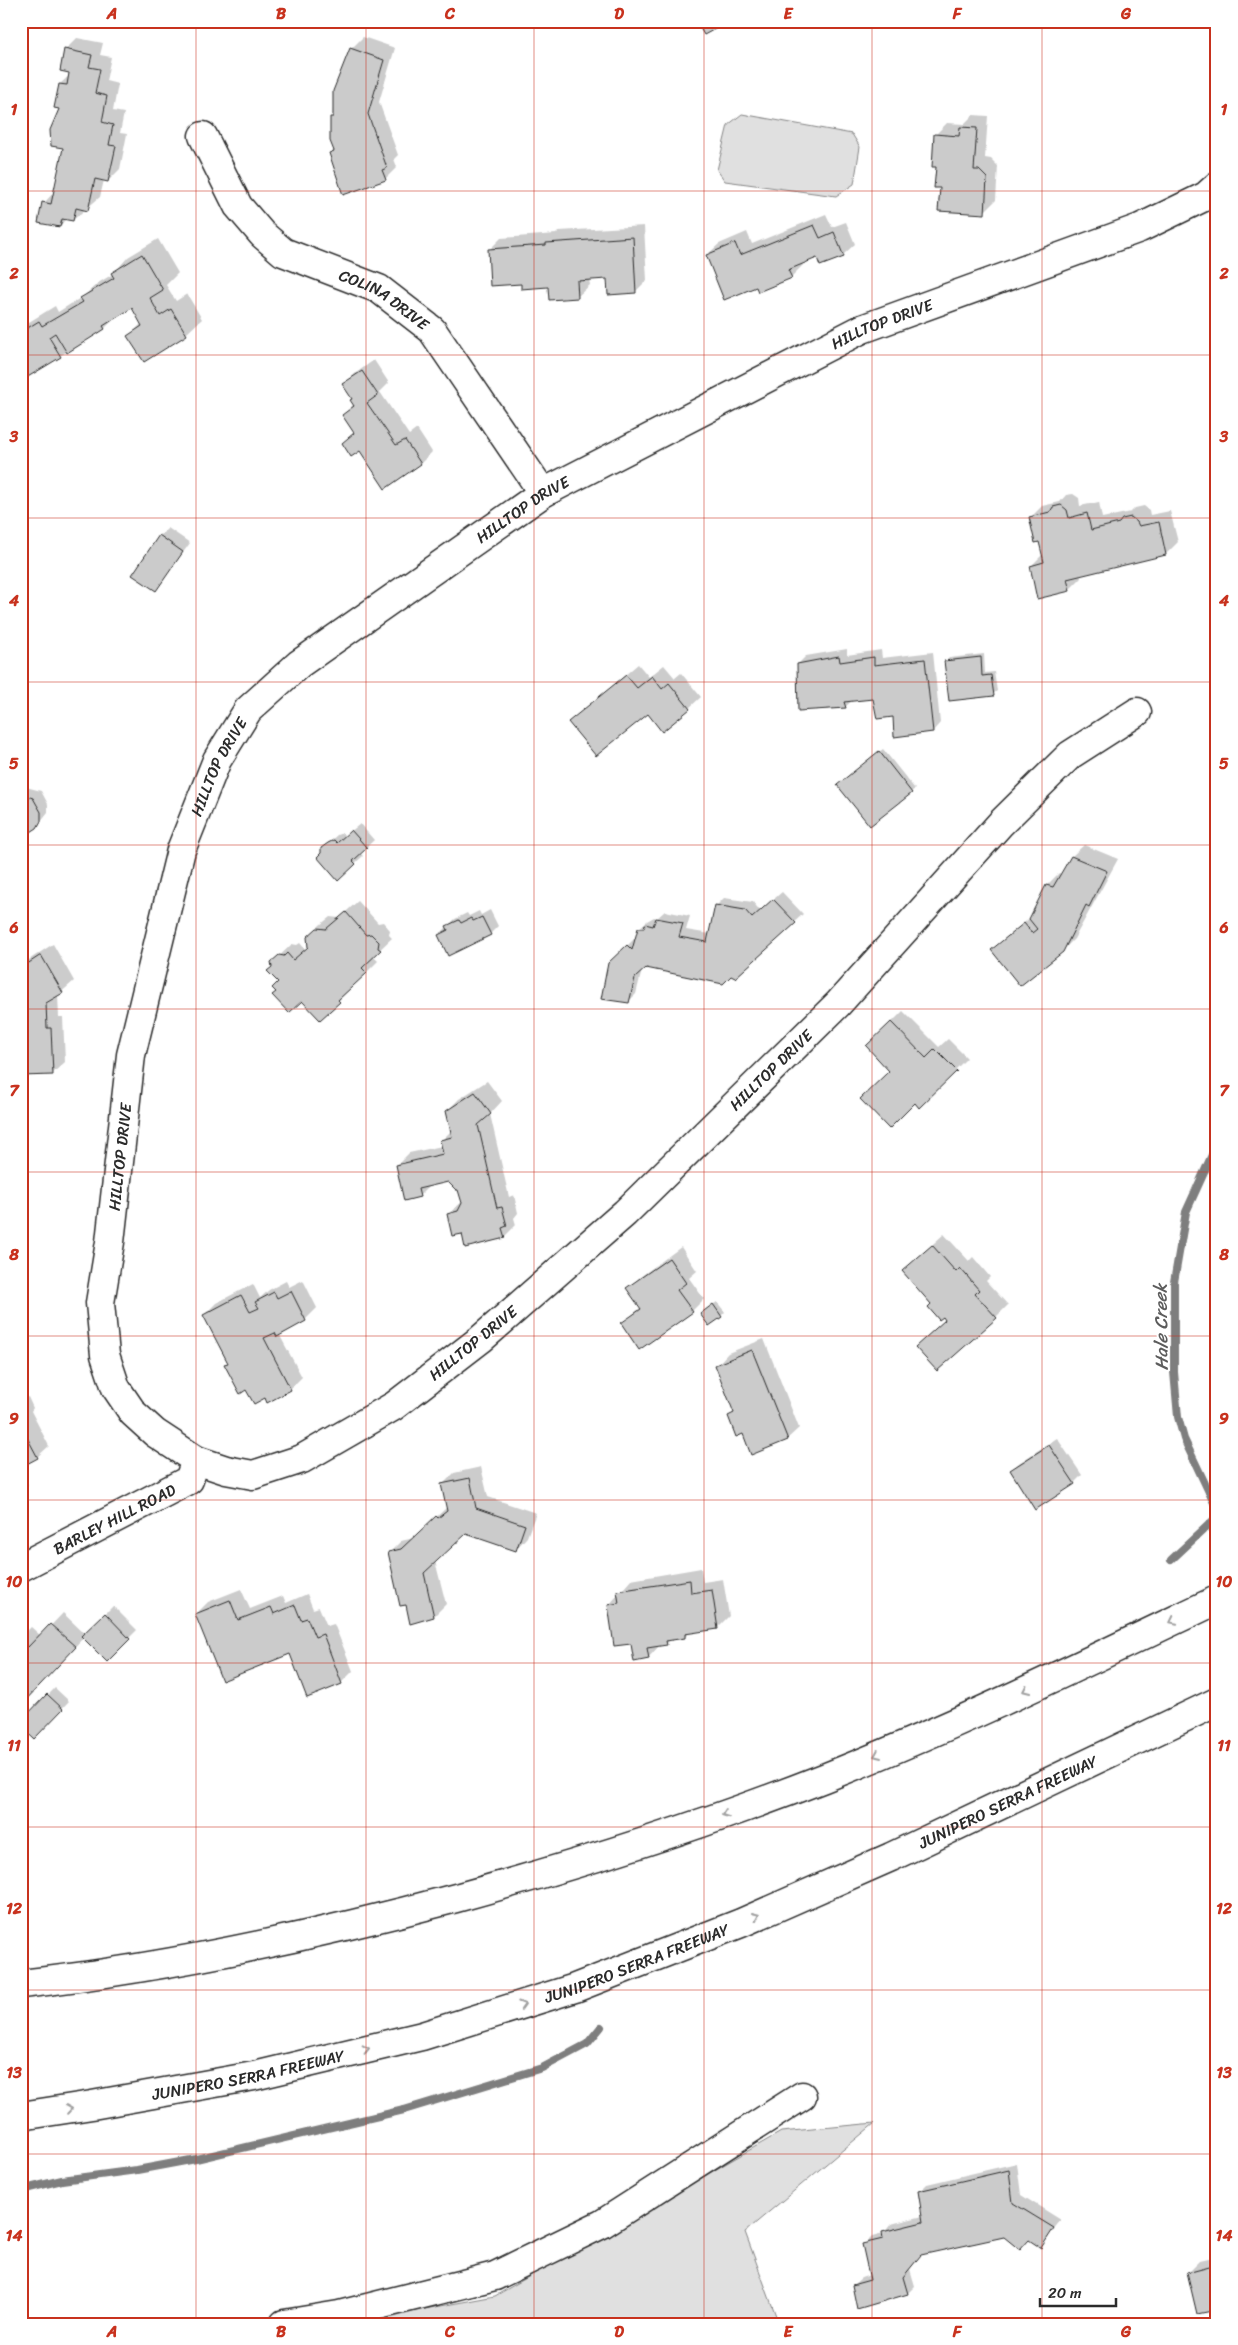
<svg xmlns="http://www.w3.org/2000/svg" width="1238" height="2345" viewBox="0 0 1238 2345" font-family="Sriracha,sans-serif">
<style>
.green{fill:#e0e0e0;stroke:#868686}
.shadow{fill:#0003}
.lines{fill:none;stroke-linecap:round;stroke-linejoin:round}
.stream{stroke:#7e7e7e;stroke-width:8}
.building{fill:#cbcbcb;stroke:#2b2b2b}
.street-casing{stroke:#2b2b2b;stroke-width:31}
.highway-casing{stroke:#2b2b2b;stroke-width:31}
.street{stroke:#fff;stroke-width:28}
.highway{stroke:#fff;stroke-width:28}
.oneway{stroke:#a0a0a0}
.grid{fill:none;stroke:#c8321e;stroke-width:1;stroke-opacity:0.55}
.labels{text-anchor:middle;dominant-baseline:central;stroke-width:4;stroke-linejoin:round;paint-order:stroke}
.street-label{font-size:16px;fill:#2b2b2b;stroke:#fff}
.water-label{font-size:18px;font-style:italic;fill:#5c5c5c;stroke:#fff}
.neatline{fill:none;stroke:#c8321e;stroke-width:2}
.grid-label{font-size:16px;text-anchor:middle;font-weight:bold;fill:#c8321e}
</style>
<rect width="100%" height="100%" fill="#fff"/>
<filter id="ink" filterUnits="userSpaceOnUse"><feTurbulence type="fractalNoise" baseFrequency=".02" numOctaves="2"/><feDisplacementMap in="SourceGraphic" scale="10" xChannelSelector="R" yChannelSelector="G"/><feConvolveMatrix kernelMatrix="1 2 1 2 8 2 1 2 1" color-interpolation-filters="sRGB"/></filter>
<g filter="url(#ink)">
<path class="green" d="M742 114 852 134 860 147 854 184 836 196 725 181 717 170 728 125Z
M875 2123 745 2232 779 2324H343L495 2296 781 2132Z"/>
<path class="shadow" d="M363 37 395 48 379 102 398 155 394 159 397 167 385 179 330 153 335 149 331 141 334 92 351 49Z
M77 38 103 43 100 55 111 57 106 81 118 84 113 111 124 113 120 133 127 134 120 169 108 181 104 180 100 197 73 220 66 219 60 226 44 203 55 191 64 147 60 84 72 73 65 50Z
M973 115 988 116 985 158 991 159 998 166 996 200 984 212 941 187 937 166 935 135 947 123 964 124Z
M826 214 832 227 846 222 855 244 843 255 817 257 802 263 803 265 791 277 756 286 707 255 719 244 747 232 752 244Z
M644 226 647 280 635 292 608 278 589 279 590 285 578 296 550 298 549 286 522 282 489 250 501 238 556 234 559 231Z
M158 239 178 273 166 285 176 301 187 294 202 319 186 334 129 336 142 323 132 307 116 317 105 328 21 380V327L55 306 58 312 85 295 98 283 113 274 128 257Z
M374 360 389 383 380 392 409 435 417 429 432 452 421 463 386 487 360 449 343 443 355 432 343 415 354 404V398L344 384 356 373Z
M1073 494 1079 498 1080 506 1099 502 1102 518 1131 512 1135 508 1144 506 1149 510 1150 515 1170 511 1178 542 1166 554 1080 574 1081 578 1069 590 1031 566 1043 554 1040 541 1030 518 1042 506 1060 502 1066 495Z
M168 528 190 543 156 590 160 536Z
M847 649V655L881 650 882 658 933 652 940 723 933 731 894 715 874 697 853 700 845 707 798 664 806 656Z
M984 654 985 673 994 672 997 691 993 694 945 662 949 658Z
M638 664 649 677 664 665 675 678 681 673 701 697 689 708 570 722Z
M883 749 915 789 911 792 842 781Z
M26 787 41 791 48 804V812L36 827 21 835V788Z
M360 824 374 840 360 853 363 856 338 879 322 854V849L337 835 342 833 345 836Z
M1084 845 1118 859 1074 939 1062 951 992 950 1032 916 1047 885 1059 873 1061 874 1072 856Z
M782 892 803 914 735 977 731 975 646 967 642 970 636 994 628 1002 609 964 635 938 639 928 647 921 654 917 657 918 665 911 690 916 686 930 710 934 716 906 724 898 753 902 760 911Z
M358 901 378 923 383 922 390 930 389 935 392 938 373 956 378 961 320 1019 302 999 277 992 279 982 272 963 292 944 297 945 300 943 305 949 309 946 308 938 320 925 330 917 339 918Z
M490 910 498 926 490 934 439 935 455 919 467 913 469 916 479 911 481 915Z
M53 944 74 981 58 995 59 1017H63L65 1062 53 1073 21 1075V965Z
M903 1011 939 1047 948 1039 967 1058 919 1106 891 1070 868 1046Z
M487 1081 502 1101 490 1114 509 1197 514 1195 518 1213 514 1218 516 1225 504 1237 463 1233 448 1214 462 1202 459 1188 448 1180 431 1184 419 1196 397 1165 409 1153 442 1146 441 1141 452 1130 447 1111 459 1099Z
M944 1234 969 1261 973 1257 990 1277 986 1281 1008 1305 996 1317 946 1319 903 1271Z
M681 1247 697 1271 689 1278 704 1299 692 1311 622 1324 641 1307 628 1288 640 1277Z
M303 1280 317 1308 305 1320 279 1334 302 1377 290 1389 265 1396 247 1389 226 1365 229 1362 204 1315 216 1303 253 1284 260 1298 269 1290 286 1281 289 1287Z
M717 1302 725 1312 721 1316 705 1310Z
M764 1339 799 1428 787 1439 743 1432 730 1416 735 1411 717 1365 728 1353Z
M28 1397 33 1408 31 1411 49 1446 37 1457 21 1466V1400Z
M1057 1438 1082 1475 1074 1483 1011 1470 1019 1463Z
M481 1467 488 1497 536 1513 527 1537 516 1549 466 1533 435 1561 446 1604 434 1616 407 1603 389 1553 401 1541 414 1538 447 1507 442 1485 454 1473Z
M21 1473 28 1485 21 1492Z
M701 1568 703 1582 723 1579 729 1616 717 1628 690 1632 685 1637 670 1640 666 1644 660 1645 648 1658 632 1642 609 1605 631 1580Z
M241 1589 250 1609 283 1596 286 1603 307 1594 313 1609 319 1607 327 1626 334 1624 353 1671 341 1683 291 1653 196 1614 208 1602Z
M113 1606 137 1630 107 1660 84 1637 21 1704V1637L31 1627 41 1636 63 1613 85 1634Z
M55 1688 69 1701 34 1738 21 1723Z
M1017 2163 1021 2195 1061 2220 1040 2246 1029 2238 1004 2236 922 2253 910 2269 915 2286 908 2293 853 2285 861 2278 870 2275 864 2245 872 2237 883 2234 891 2224 923 2216 919 2192 927 2184Z
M1217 2256V2308L1188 2272 1200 2260Z"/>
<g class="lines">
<path class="stream" d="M1217 1144 1186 1212 1174 1282V1372L1178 1417 1184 1439 1217 1509
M1171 1560 1217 1517
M21 2190 62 2180 137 2170 196 2159 404 2110 542 2068 587 2044 601 2027"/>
</g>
<path class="building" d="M696 21H730L704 35Z
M350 48 384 60 368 114 387 168 382 170 386 180 343 195 329 153 334 151 330 141V117H333V91Z
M64 49 92 55 89 67 100 69 95 93 107 96 102 122 113 125 109 145 116 146 108 182 95 179 88 211 76 208 73 221 62 219 60 227 38 223 42 202 51 204 63 148 51 146 50 130 59 109 54 108 59 84 67 85 69 73 60 71Z
M960 127 977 128 974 170H979L987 178 985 214 938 211 940 188H934L936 167H932L934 134 959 136Z
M814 225 820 238 834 232 844 257 820 266 817 258 788 270 792 278 758 292 756 287 724 300 706 255 735 243 740 255Z
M633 237 636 293 608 295 607 279 577 281 578 298 549 300 548 287 521 289V284L490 286 488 249 546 245V243Z
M142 254 163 290 150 298 160 316 171 309 187 335 144 362 127 336 142 326 132 308 103 326 105 329 67 353 55 333 49 337 61 357 21 381V332L39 321 42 326 83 302 80 298 114 278 111 273Z
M362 371 378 395 367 403 396 445 405 440 421 464 385 489 360 451 351 457 342 443 354 433 342 415 354 406 350 400 352 399 342 384Z
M1061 505 1067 510 1069 518 1087 513 1091 530 1119 523 1122 519 1131 517 1137 522 1139 526 1159 522 1166 555 1067 579 1070 591 1037 599 1030 566 1044 562 1039 542 1035 543 1029 517 1050 512 1053 507Z
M159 535 183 552 156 591 132 575Z
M839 656 840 662 874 657V665L925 659 933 732 894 737 893 717 877 719 873 699 844 702 846 708 798 711 797 664Z
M981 657 982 676 991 675 994 696 949 701 944 661Z
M626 675 637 688 652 676 662 689 669 683 690 709 662 732 648 714 596 756 568 722Z
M879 751 912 793 870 826 837 785Z
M21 794 33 798 41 812V821L37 828 23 837Z
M351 830 367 848 353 861 356 864 338 881 317 857 321 853V848L328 843 334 840 337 843Z
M1071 856 1107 871 1089 907 1086 905 1063 952 1020 986 991 950 1024 923 1032 933 1037 929 1029 919 1046 885 1053 887Z
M773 899 796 923 735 978 731 976 723 984 646 968 635 978 629 1003 601 999 608 963 627 945 632 950 638 928H644L645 924 653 926 656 918 683 923 679 937 707 942 715 905 745 910 752 918Z
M346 912 366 935 371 934 379 942 378 948 381 950 362 968 367 973 338 1000 340 1002 320 1020 302 1001 289 1013 272 995 276 992 272 988 278 982 267 971 272 967 271 962 279 955 284 956 287 953 293 960 308 947 307 937 317 928 326 929Z
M482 917 491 935 448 956 438 935 448 930 446 926 459 920 461 923 471 918 473 921Z
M41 955 63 993 46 1003 47 1028H51L53 1075 21 1076V968Z
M891 1022 926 1058 935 1049 957 1071 919 1108 915 1103 889 1129 860 1099 889 1071 866 1046Z
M475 1092 491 1114 478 1125 497 1208 502 1207 507 1226 502 1228 505 1238 465 1248 462 1234 452 1236 447 1214 458 1211 462 1203 458 1190H456L448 1182 418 1189 420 1197 404 1201 396 1165 443 1154 440 1140 452 1137 446 1111Z
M932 1245 956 1272 960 1268 979 1290 975 1294 997 1318 937 1371 915 1347 945 1320 943 1317 939 1320 928 1307 931 1304 902 1271Z
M669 1258 686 1283 677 1290 693 1312 639 1350 621 1323 641 1309 626 1288Z
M291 1291 306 1321 277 1337 275 1333 264 1338 291 1390 267 1403 265 1398 254 1404 246 1390 240 1394 224 1364 228 1363 203 1315 241 1295 250 1312 259 1308 255 1302 274 1292 277 1298Z
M713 1304 722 1317 709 1326 700 1314Z
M752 1350 788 1440 751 1455 743 1434 736 1437 728 1416 734 1413 715 1365Z
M21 1426 38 1458 21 1467Z
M1049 1445 1075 1484 1035 1510 1010 1470Z
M470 1478 476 1508 525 1525 516 1551 466 1534 424 1573 434 1617 410 1624 406 1605 400 1606 388 1552 401 1549 436 1516 438 1518 447 1511 441 1484Z
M690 1580 691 1593 712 1590 718 1629 685 1634V1638L666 1641 667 1645 647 1648 649 1659 634 1662 631 1644 614 1646 608 1605 619 1603 617 1591Z
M230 1600 238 1620 271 1607 274 1614 295 1605 301 1620 307 1618 315 1637 323 1634 342 1684 307 1698 290 1654 222 1681 195 1614Z
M105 1613 130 1639 107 1662 81 1636Z
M50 1624 76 1647 21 1705V1640L28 1647Z
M47 1694 63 1709 34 1739 21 1727V1721Z
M1009 2170 1013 2203 1054 2228 1041 2248 1029 2240 1020 2250 1004 2237 921 2255 903 2277 908 2294 857 2309 852 2285 870 2280 862 2244 883 2239 882 2232 923 2222 918 2191Z
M1217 2264V2310L1197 2314 1187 2272Z"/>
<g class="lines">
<defs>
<g id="street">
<path id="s1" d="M203 136 238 206 262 234 283 252 379 289 432 330 543 493"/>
<path id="s2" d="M1137 712 1070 755 1001 823 838 1004 625 1213 481 1339 394 1406 302 1459 253 1475 226 1470 196 1460 155 1433 133 1413 116 1388 105 1355 100 1303 110 1242 131 1055 181 850 217 760 248 710 299 664 543 493 862 329 1140 228 1206 196 1217 186"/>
<path id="s3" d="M21 1567 189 1480 196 1460"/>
<path d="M284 2324 339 2315 495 2276 602 2224 802 2096"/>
</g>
<g id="highway">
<path d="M21 1984C168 1968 314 1936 456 1898 581 1864 704 1825 824 1778 958 1725 1087 1662 1217 1600"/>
<path id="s4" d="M21 2116 92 2105 254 2076 422 2036 575 1988 741 1923 891 1857 1217 1702"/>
</g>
</defs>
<use href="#street" class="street-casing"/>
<use href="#highway" class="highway-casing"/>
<use href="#street" class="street"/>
<use href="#highway" class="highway"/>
</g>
<defs><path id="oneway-chevron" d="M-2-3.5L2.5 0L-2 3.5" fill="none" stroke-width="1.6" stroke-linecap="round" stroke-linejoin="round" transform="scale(1.25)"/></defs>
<g class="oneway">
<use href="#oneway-chevron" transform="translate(1173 1621) rotate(154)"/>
<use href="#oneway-chevron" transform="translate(1026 1690) rotate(155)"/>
<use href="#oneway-chevron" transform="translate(877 1755) rotate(157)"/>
<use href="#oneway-chevron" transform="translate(725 1814) rotate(160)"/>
<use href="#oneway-chevron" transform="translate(756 1916) rotate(-24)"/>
<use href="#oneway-chevron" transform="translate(522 2005) rotate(-17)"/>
<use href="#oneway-chevron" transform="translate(366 2049) rotate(-13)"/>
<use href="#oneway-chevron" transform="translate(69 2109) rotate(-8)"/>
</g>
</g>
<path class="grid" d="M196 21V2324M366 21V2324M534 21V2324M704 21V2324M872 21V2324M1042 21V2324M21 191H1217M21 355H1217M21 518H1217M21 682H1217M21 845H1217M21 1009H1217M21 1172H1217M21 1336H1217M21 1500H1217M21 1663H1217M21 1827H1217M21 1990H1217M21 2154H1217"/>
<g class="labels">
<g class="street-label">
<text stroke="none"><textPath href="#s1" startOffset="255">COLINA DRIVE</textPath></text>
<text stroke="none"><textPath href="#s2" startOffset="2795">HILLTOP DRIVE</textPath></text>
<text stroke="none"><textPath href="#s2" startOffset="2390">HILLTOP DRIVE</textPath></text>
<text stroke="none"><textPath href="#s2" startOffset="1985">HILLTOP DRIVE</textPath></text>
<text transform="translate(771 1070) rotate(-44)">HILLTOP DRIVE</text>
<text stroke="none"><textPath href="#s2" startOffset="1580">HILLTOP DRIVE</textPath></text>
<text transform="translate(473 1343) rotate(-39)">HILLTOP DRIVE</text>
<text stroke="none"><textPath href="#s3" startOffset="105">BARLEY HILL ROAD</textPath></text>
<text stroke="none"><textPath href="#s4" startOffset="1041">JUNIPERO SERRA FREEWAY</textPath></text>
<text stroke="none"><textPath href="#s4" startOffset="636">JUNIPERO SERRA FREEWAY</textPath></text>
<text stroke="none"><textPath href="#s4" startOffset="231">JUNIPERO SERRA FREEWAY</textPath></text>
</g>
<g class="water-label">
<text transform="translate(1161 1327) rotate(-91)">Hale Creek</text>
</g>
</g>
<rect width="1238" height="2345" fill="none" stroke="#fff" stroke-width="55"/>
<path d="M1040 2298v8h76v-8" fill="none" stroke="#2b2b2b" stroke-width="2.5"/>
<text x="1048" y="2298" font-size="15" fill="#2b2b2b" stroke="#ffffff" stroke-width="4" paint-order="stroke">20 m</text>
<rect x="28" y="28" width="1182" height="2290" class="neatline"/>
<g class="grid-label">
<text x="112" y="19">A</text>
<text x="281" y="19">B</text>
<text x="450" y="19">C</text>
<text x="619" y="19">D</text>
<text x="788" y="19">E</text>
<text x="957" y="19">F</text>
<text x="1126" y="19">G</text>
<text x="14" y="115">1</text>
<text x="1224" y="115">1</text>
<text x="14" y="279">2</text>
<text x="1224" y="279">2</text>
<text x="14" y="442">3</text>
<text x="1224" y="442">3</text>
<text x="14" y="606">4</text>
<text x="1224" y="606">4</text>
<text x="14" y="769">5</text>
<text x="1224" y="769">5</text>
<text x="14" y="933">6</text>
<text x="1224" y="933">6</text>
<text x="14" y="1096">7</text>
<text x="1224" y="1096">7</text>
<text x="14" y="1260">8</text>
<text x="1224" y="1260">8</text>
<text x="14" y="1424">9</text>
<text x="1224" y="1424">9</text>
<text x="14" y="1587">10</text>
<text x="1224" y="1587">10</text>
<text x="14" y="1751">11</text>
<text x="1224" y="1751">11</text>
<text x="14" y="1914">12</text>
<text x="1224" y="1914">12</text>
<text x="14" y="2078">13</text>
<text x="1224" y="2078">13</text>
<text x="14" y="2241">14</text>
<text x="1224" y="2241">14</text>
<text x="112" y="2337">A</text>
<text x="281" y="2337">B</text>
<text x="450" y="2337">C</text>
<text x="619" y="2337">D</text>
<text x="788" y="2337">E</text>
<text x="957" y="2337">F</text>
<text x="1126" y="2337">G</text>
</g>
</svg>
